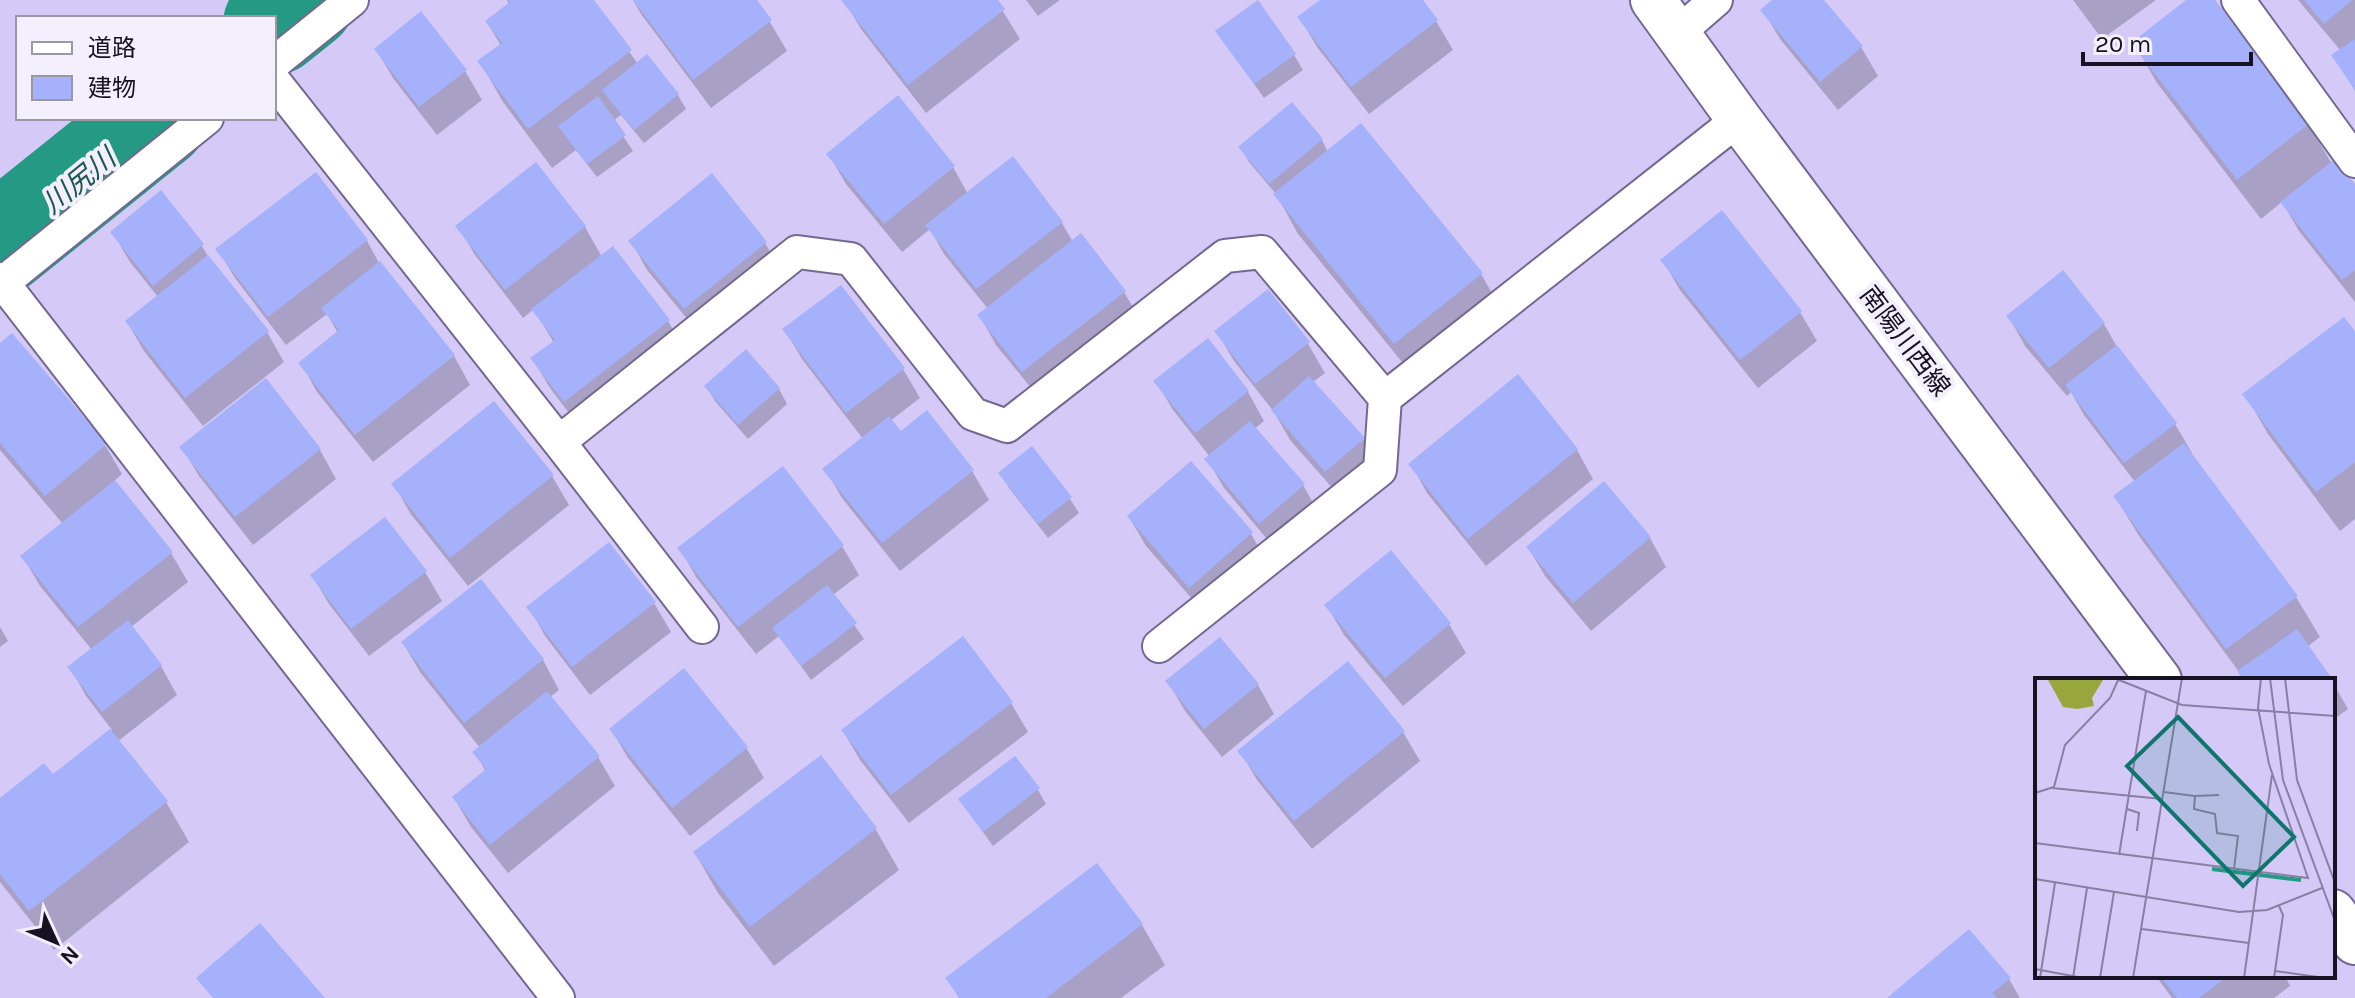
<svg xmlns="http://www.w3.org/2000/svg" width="2355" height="998" viewBox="0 0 2355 998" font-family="Karla,'Noto Sans JP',sans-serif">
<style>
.shadow{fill:#0003}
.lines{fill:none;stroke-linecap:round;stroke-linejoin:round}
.river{stroke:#249983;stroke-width:102}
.building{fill:#a5b1fa}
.service-casing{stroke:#736891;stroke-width:36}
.secondary-casing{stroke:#736891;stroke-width:48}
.service{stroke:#fff;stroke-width:32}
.secondary{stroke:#fff;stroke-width:44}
.labels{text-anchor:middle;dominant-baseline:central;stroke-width:8;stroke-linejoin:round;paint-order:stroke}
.street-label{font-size:26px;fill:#171222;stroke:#f3effd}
.water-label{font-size:28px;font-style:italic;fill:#1d584c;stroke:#f3effd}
.inset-river{fill:none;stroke:#249983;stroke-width:4}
.inset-road{fill:none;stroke:#8880a2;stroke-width:2}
.view{fill:#0f766e;fill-opacity:0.15;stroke:#0f766e;stroke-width:4}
.inset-edge{fill:none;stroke:#171222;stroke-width:4}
</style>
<rect width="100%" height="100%" fill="#d4c9f7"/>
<path class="shadow" d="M246 0H334L279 42 274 36V18H260Z
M507 0H592L638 64 678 95 686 109 644 143 621 115 613 121 633 151 597 177 576 150 552 168 503 102 480 62 501 46 487 22 509 5Z
M633 0H754L770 22 787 51 711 108 641 14Z
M844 0H996L1020 39 926 113 861 29Z
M1026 0H1060L1038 16Z
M1323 0H1420L1436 21 1453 50 1369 114 1317 47 1300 18Z
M1775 0H1821L1861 47 1878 76 1838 110 1780 39 1763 10Z
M2073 0H2156L2102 39Z
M2189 0H2213L2308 124 2332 164 2355 187V302L2299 231 2282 202 2261 219 2157 83 2134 43Z
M2298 0H2355V91L2334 55 2341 51Z
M1227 46 1294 55 1303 70 1264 98Z
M376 49 465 71 482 100 437 135 393 78Z
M1322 140 1328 152 1481 274 1504 314 1419 383 1298 234 1276 194 1249 162 1241 148Z
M829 155 953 167 968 194 1062 223 1073 242 1124 292 1141 321 1040 399 996 345 980 316 988 309 944 254 930 229 902 252 846 184Z
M536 165 585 227 602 257 613 249 668 321 685 350 582 430 550 388 533 359 554 343 534 309 523 318 475 255 458 226Z
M315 175 367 241 379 263 454 356 470 385 373 462 317 392 301 363 338 333 327 314 286 345 235 278 218 250Z
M161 193 202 246 215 268 267 332 284 362 203 426 144 351 127 322 158 297 130 262 113 233Z
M631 241 765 243 782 272 702 337 647 270Z
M1663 261 1800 312 1817 341 1758 388 1680 290Z
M841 288 903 369 920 398 890 421 900 434 972 471 989 500 900 571 842 498 825 469 863 439 802 359 785 330Z
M1268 291 1308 344 1325 373 1313 382 1363 439 1380 468 1343 500 1290 440 1274 412 1234 361 1217 332Z
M2009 317 2104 324 2121 354 2175 424 2192 453 2190 454 2296 597 2320 637 2307 647 2331 680H2245L2139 536 2115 496 2135 482 2084 415 2071 392 2067 396 2025 346Z
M2355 334V519L2340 531 2268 434 2245 394Z
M0 345 105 445 122 474 114 481 171 553 188 582 131 627 161 666 177 695 117 742 166 802 189 842 54 950 0 882V800L53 777 112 730 86 696 70 667 92 650 40 586 23 557 63 524 0 450Z
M746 352 779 389 787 404 748 439 715 401 707 387Z
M1518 377 1577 450 1593 479 1486 566 1427 493 1411 464Z
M266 381 320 450 336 479 253 545 199 476 182 447Z
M1156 381 1248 392 1264 421 1254 429 1303 485 1320 515 1277 551 1224 488 1207 459 1210 457 1173 410Z
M494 404 552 476 569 505 468 586 410 513 394 484Z
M1031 449 1070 499 1079 513 1048 538 1009 488 1001 473Z
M1190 464 1251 534 1268 563 1207 616 1146 546 1129 517Z
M1650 538 1666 567 1591 631 1545 576 1528 547Z
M842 546 859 575 833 595 864 639 811 680 779 636 756 654 696 577 680 548Z
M425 572 442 601 369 656 329 604 312 575Z
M481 582 543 660 559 690 550 697 598 757 615 786 508 873 471 827 454 798 486 772 475 752 480 748 420 672 403 643Z
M654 603 671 632 590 695 545 636 529 607Z
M1327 606 1449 624 1466 653 1403 706 1344 635Z
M0 627 8 641 0 647Z
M684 671 747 749 764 778 690 836 628 758 611 729Z
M1168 682 1258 685 1274 714 1222 757 1185 711Z
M2333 683 2348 709 2333 720Z
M1011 703 1028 732 909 823 860 760 843 731Z
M1403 732 1420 761 1312 849 1257 780 1240 751Z
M821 757 876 830 899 870 774 966 718 893 695 853Z
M1038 790 1046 804 993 846 960 800Z
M1142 925 1165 965 1121 998H959L948 979Z
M2156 976H2285L2290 986 2274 998H2172Z
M2009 979 2020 998H1890Z"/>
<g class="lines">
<path class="river" d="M274 24 304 0
M0 244 157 118"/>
</g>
<path class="building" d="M508 0H594L632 50 528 129 477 61 502 43 485 21 510 2Z
M633 0H757L772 20 693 80Z
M841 0H998L1005 9 908 85Z
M1258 0 1296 54 1254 84 1215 31Z
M1320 0H1423L1438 20 1351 87 1297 17Z
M1772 0H1824L1863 46 1820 82 1760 10Z
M2186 0H2215L2310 123 2237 180 2131 43Z
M2304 0H2352L2324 24Z
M421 11 467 70 419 107 374 49Z
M2355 39V90L2331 55Z
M647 54 679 94 634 130 602 90Z
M898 95 955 166 884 224 826 154Z
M598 96 626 135 587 164 558 126Z
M1292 102 1323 139 1269 184 1238 147Z
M1361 123 1483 273 1394 344 1273 194Z
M1013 156 1063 222 976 289 925 225Z
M2335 159 2355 184V270L2342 280 2280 202Z
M536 162 586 226 505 290 455 226Z
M316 172 368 240 268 317 215 249Z
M712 173 767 242 684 309 628 241Z
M161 190 204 244 153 286 110 232Z
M1722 210 1802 311 1740 360 1660 260Z
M1081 233 1126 291 1022 372 977 315Z
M613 246 670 320 564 402 530 358 555 340 531 309Z
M208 255 269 331 185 398 125 321Z
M380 261 455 355 355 435 298 363 339 330 321 308Z
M2063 270 2105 323 2049 368 2006 316Z
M841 285 905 368 846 413 782 329Z
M1268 289 1310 342 1255 384 1214 331Z
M2344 317 2355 331V462L2316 492 2242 394Z
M12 333 107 444 45 496 0 443V343Z
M1208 338 1249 391 1195 433 1153 381Z
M2117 345 2177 423 2124 463 2065 385Z
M746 349 780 388 738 425 704 386Z
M1518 374 1578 449 1468 539 1408 464Z
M1309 376 1365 438 1325 472 1271 410Z
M266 378 321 449 235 517 179 447Z
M494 401 554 475 450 558 391 484Z
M927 410 974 470 882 543 822 469 889 416 901 431Z
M1250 421 1305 484 1259 524 1204 459Z
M2184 443 2298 596 2226 649 2113 496Z
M1032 446 1072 497 1038 524 998 473Z
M1191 461 1253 532 1189 588 1127 516Z
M783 466 844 545 738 627 677 548Z
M115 480 173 552 78 627 20 556Z
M1604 481 1651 537 1573 603 1526 547Z
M385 517 427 571 351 629 310 575Z
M609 542 656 602 572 667 526 607Z
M1391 550 1451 623 1385 678 1324 605Z
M481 579 544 659 464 723 401 642Z
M827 585 857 623 801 666 772 628Z
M128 620 162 665 102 712 67 667Z
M2297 629 2333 680H2243L2237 671Z
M963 636 1013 702 891 795 841 730Z
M1220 637 1259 684 1204 729 1165 681Z
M1348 661 1405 731 1294 821 1237 751Z
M684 668 748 747 672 808 609 729Z
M547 691 600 756 490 845 452 797 486 769 472 752Z
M110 729 168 801 29 911 0 874V798L44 763 53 774Z
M821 755 877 828 750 927 693 852Z
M1015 756 1040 788 983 832 958 799Z
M1097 863 1143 924 1046 998H960L945 978Z
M260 923 325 998H213L196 978Z
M1969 929 2011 978 1992 993 1997 998H1887Z
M2160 976H2228L2199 998H2177Z"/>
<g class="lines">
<defs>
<path id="service" d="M2238 0 2355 161
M1678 33 1716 0
M274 63 352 0
M274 81 559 442 797 252 851 259 973 414 1007 426 1225 256 1262 252 1385 398 1739 119
M0 279 558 998
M0 285 207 118
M559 442 702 627
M1159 646 1380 470 1385 398"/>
<path id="secondary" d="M1653 0 1739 119 2159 680
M2333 912 2355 942"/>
</defs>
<use href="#service" class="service-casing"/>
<use href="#secondary" class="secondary-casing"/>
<use href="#service" class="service"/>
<use href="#secondary" class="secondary"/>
</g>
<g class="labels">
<g class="street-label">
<text transform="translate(1905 341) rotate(53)">南陽川西線</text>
</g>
<g class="water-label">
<text transform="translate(79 181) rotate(-39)">川尻川</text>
</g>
</g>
<g transform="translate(2035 678)">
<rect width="300" height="300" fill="#d4c9f7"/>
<path d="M12 0H67L68 2 57 20 59 28 42 31 28 29Z" fill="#98a73d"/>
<path class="inset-river" d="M177 191 266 202"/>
<path class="inset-road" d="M235 0 248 102 300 243M250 0 262 102 300 205M84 2 147 27 300 38M17 110 127 121M129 114 160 118 159 131 180 136 182 155 203 158 199 191M0 115 19 109 30 67 75 20 84 0M160 118 184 117M92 131 104 135 102 153M0 165 273 200 234 86 223 30 226 0M84 177 111 13M0 201 204 234 232 232 287 210M107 251 214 265M0 291 48 300M240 293 290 300M5 300 20 205M38 300 52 210M65 300 79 214M98 300 147 0M209 300 237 97M239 300 248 237 244 228"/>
<path class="view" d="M143 39 259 159 208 208 92 88Z"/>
<rect width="300" height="300" class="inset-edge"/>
</g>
<rect x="16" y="16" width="260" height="104" fill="#f3effd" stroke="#9b97a5" stroke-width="2"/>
<rect x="32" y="42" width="40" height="12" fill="#ffffff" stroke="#9b97a5" stroke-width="2"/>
<text x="88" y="56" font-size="24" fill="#171222">道路</text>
<rect x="32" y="76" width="40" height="24" fill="#a5b1fa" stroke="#9b97a5" stroke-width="2"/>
<text x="88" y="96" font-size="24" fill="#171222">建物</text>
<g transform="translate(56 942) rotate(134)" stroke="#f3effd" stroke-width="6" paint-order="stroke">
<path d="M0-6L14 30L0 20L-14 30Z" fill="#171222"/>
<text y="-12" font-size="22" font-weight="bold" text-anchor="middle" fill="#171222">N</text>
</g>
<path d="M2083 52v12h168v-12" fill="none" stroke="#171222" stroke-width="4"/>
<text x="2095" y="52" font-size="24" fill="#171222" stroke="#f3effd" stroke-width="6" paint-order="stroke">20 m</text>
</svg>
